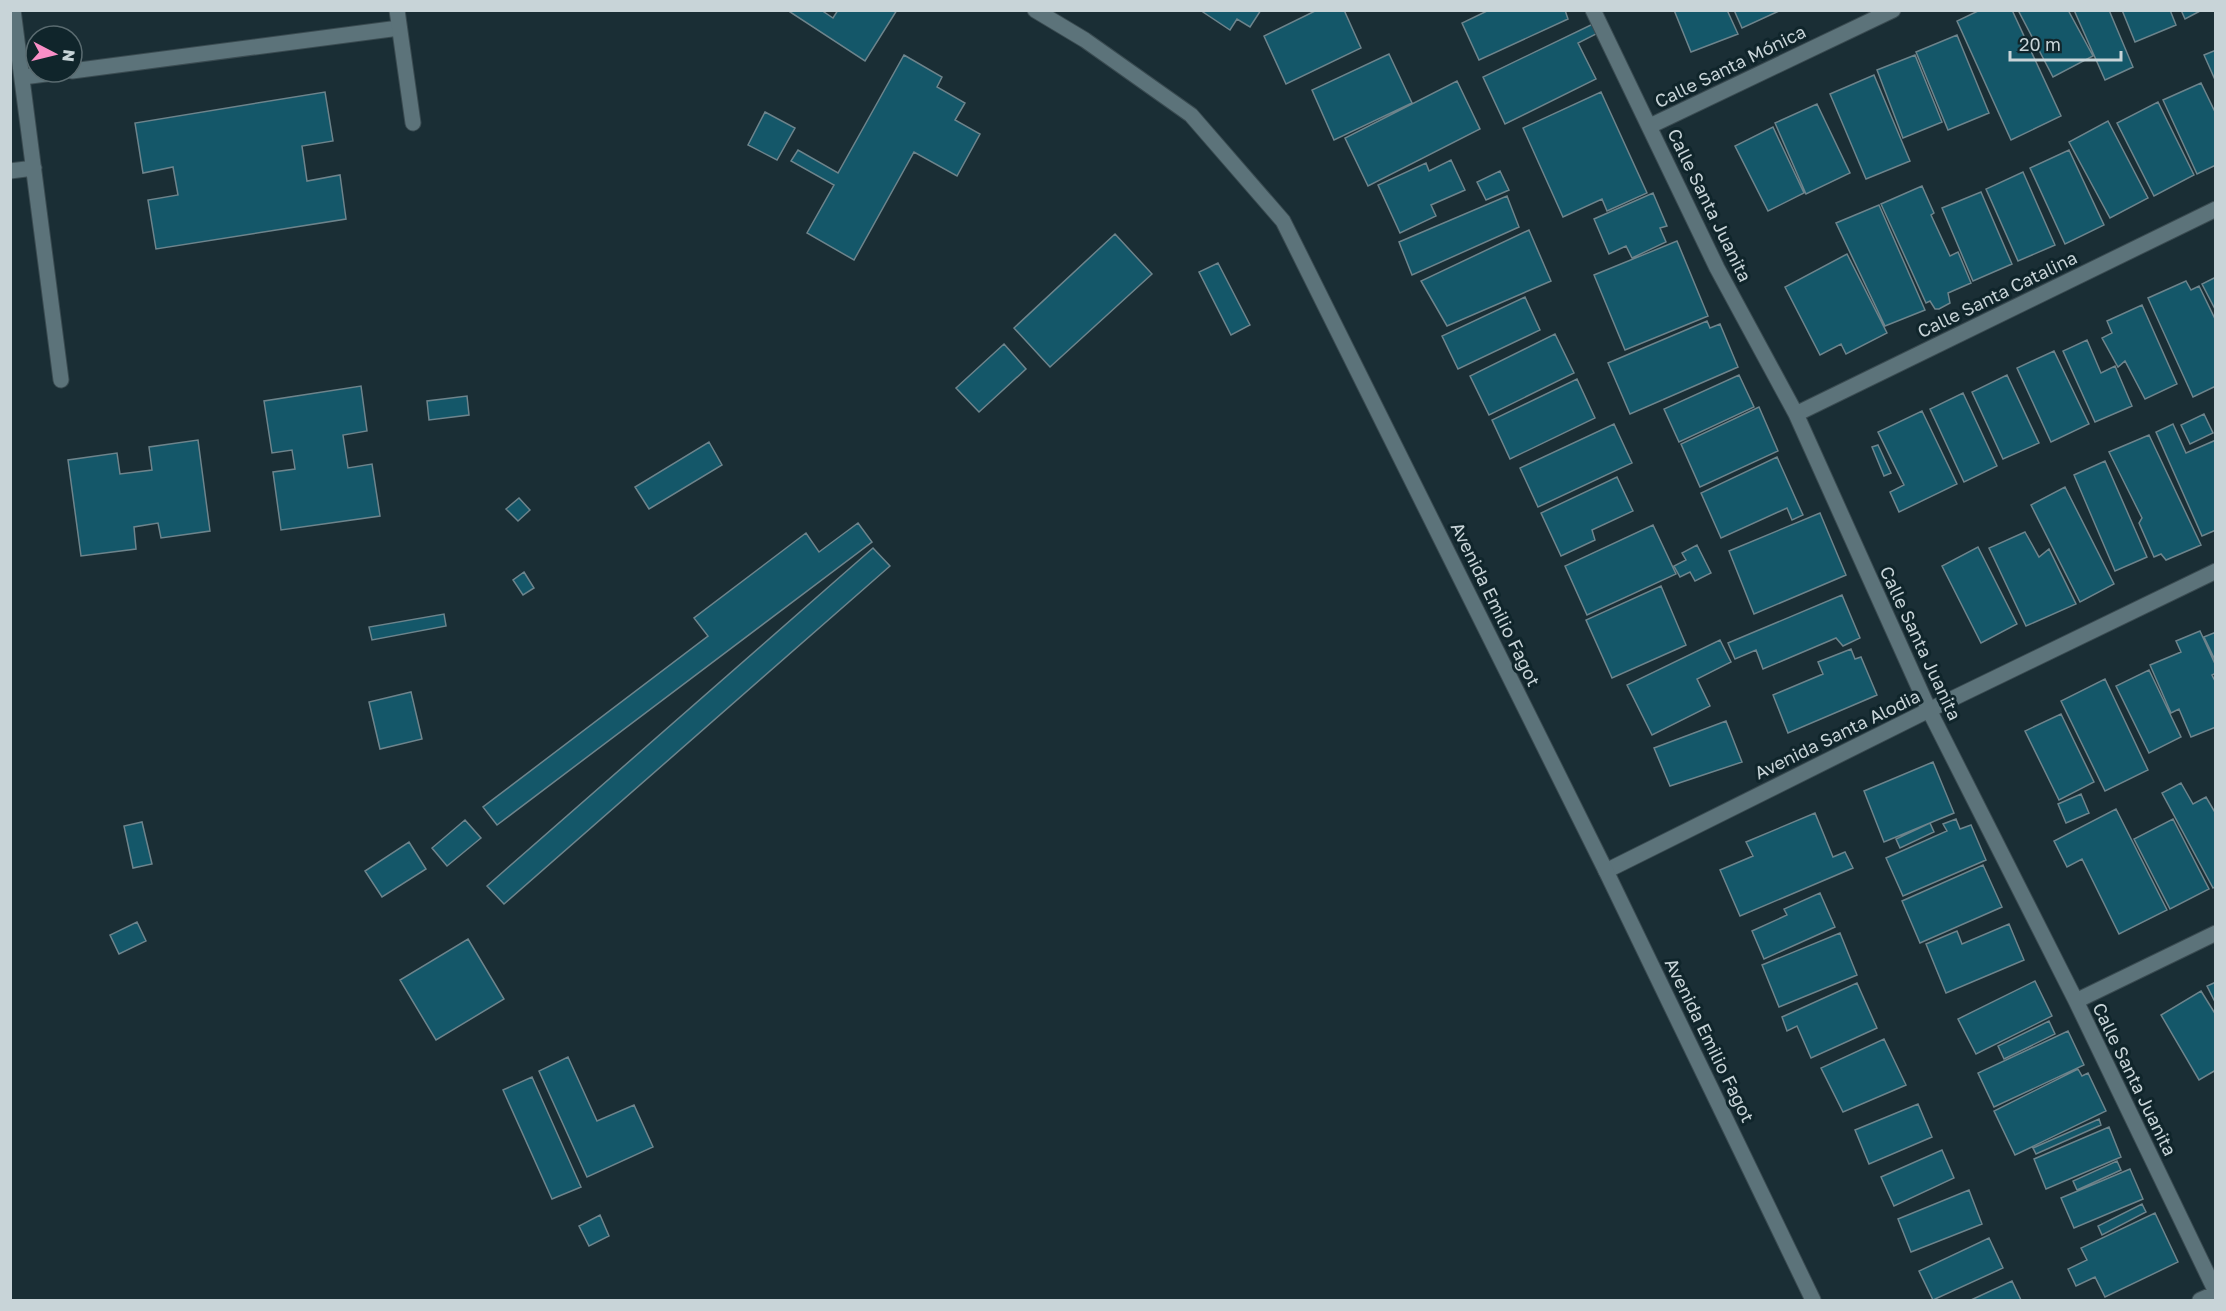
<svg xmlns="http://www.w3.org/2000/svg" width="2226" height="1311" viewBox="0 0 2226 1311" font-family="'Golos Text',sans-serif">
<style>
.building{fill:#145769;stroke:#6d848c;stroke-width:1.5}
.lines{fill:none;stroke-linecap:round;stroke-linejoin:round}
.lane-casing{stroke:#3a4b51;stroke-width:17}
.street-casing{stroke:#3a4b51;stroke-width:17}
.secondary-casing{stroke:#3a4b51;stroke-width:17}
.lane{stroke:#5c737a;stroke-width:15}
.street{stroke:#5c737a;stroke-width:15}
.secondary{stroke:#5c737a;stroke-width:15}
.labels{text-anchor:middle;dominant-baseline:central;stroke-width:6;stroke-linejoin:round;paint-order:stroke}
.street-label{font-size:18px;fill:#c8d4d8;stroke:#10252b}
</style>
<rect width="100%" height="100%" fill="#1a2e35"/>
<path class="building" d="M787 10H821L833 18 838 10H897L865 61Z
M1200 10H1261L1250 27 1237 19 1230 30Z
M1317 10H1344L1361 48 1286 84 1264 36Z
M1489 10H1565L1568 19 1479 60 1462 23Z
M1674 10H1727L1738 34 1691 52Z
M1734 10H1779V11L1742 28Z
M1980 10H2012L2061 116 2011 140 1957 21Z
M2018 10H2068L2093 56 2053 77Z
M2074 10H2109L2133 67 2105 80Z
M2122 10H2170L2176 25 2135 42Z
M2181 10H2202L2185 19Z
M1595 23 1600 32 1578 43 1596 79 1505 124 1483 77Z
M1957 35 1989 113 1948 130 1916 52Z
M2216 50V82L2204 55Z
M1389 54 1412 103 1334 140 1312 90Z
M904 55 942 77 937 87 965 103 955 120 980 134 957 176 914 152 854 260 807 233 834 185 791 161 798 150 838 173Z
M1915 55 1942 122 1903 138 1877 70Z
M1874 75 1910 161 1866 179 1830 94Z
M1457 81 1480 129 1368 186 1345 138Z
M2201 83 2216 114V165L2197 174 2163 100Z
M325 92 333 141 302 146 307 181 340 175 346 219 156 249 148 200 178 195 173 167 143 173 135 123Z
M1601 92 1647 193 1607 211 1602 199 1563 217 1523 128Z
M2158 102 2194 175 2154 196 2117 123Z
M1817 104 1850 173 1806 194 1775 123Z
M765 112 795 128 777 160 748 145Z
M2108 121 2148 198 2110 218 2069 142Z
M1773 127 1804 193 1768 211 1735 146Z
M2069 150 2104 225 2065 244 2030 168Z
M1451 160 1465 190 1431 205 1436 216 1400 233 1378 185 1426 163 1429 171Z
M1500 171 1509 190 1486 200 1477 182Z
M2023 172 2055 245 2018 261 1986 189Z
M1922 186 1934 213 1931 215 1950 256 1958 252 1971 283 1948 293 1950 303 1939 309H1935L1930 301 1926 303 1881 204Z
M1981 192 2012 264 1973 281 1942 208Z
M1653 193 1667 226 1660 228 1666 242 1632 258 1626 246 1609 254 1594 219Z
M1507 196 1519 227 1412 275 1399 242Z
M1879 205 1925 310 1885 326 1836 223Z
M1529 230 1551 281 1447 326 1421 281Z
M1115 234 1152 274 1050 367 1014 328Z
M1677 241 1708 316 1625 350 1594 275Z
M1847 254 1887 333 1846 354 1841 344 1820 355 1785 287Z
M1218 263 1250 325 1231 335 1199 272Z
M2216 277V311L2202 284Z
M2186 281 2191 290 2199 286 2216 321V386L2193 397 2148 298Z
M1525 297 1540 330 1458 369 1442 336Z
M2142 305 2177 384 2145 399 2125 361 2118 367 2102 338 2112 333 2107 321Z
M1707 321 1710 328 1720 324 1738 367 1630 414 1608 363Z
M1555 334 1574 373 1489 415 1470 376Z
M2087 340 2101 373 2115 366 2132 406 2095 422 2063 351Z
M1004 344 1026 369 979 412 956 388Z
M2054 351 2089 424 2051 442 2017 368Z
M1739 375 1754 407 1679 442 1664 409Z
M2007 375 2039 443 2003 459 1972 392Z
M1577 379 1595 418 1510 459 1492 420Z
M361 386 367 431 343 435 348 468 372 464 380 516 281 530 273 472 295 469 292 450 272 453 264 401Z
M1963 393 1997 466 1964 482 1930 409Z
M467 396 469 415 429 420 427 401Z
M1759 407 1778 451 1700 487 1681 444Z
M1922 411 1957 484 1899 512 1890 492 1904 485 1878 432Z
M2204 414 2213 433 2190 444 2181 425Z
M1614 424 1632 463 1538 507 1520 468Z
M2173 424 2186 453 2216 440V530L2202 536 2156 432Z
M2149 435 2201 545 2166 560 2161 554 2154 557 2139 523 2142 518 2109 452Z
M198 440 210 531 161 538 158 523 134 527 136 549 81 556 68 460 117 453 120 474 152 470 149 447Z
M709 442 722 465 649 509 635 487Z
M1878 445 1891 473 1884 476 1872 447Z
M1777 457 1803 515 1792 520 1787 508 1721 538 1701 493Z
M2105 461 2147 557 2115 571 2074 475Z
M1617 477 1633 511 1592 530 1595 540 1561 556 1541 513Z
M2065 487 2114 584 2080 602 2031 505Z
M519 498 530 510 518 521 506 509Z
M1820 513 1846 575 1754 614 1729 551Z
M858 523 872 542 497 825 483 807 708 636 694 618 806 533 819 552Z
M1653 525 1676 574 1587 615 1565 566Z
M2025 532 2039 557 2049 549 2076 604 2026 626 1989 548Z
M1697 545 1711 573 1695 581 1690 572 1680 577 1674 566 1686 560 1682 553Z
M1978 547 2017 624 1981 643 1942 566Z
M873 548 890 566 504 904 487 886Z
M524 572 534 588 523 595 513 580Z
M1661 586 1686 645 1612 678 1586 620Z
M1842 595 1860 638 1843 646 1836 638 1763 669 1756 650 1735 659 1728 643Z
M444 614 446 626 372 640 369 627Z
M2200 631 2216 666V673L2212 675 2216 683V727L2191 737 2179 709 2171 713 2150 665 2181 652 2176 641Z
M2216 632V662L2204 637Z
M1720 640 1731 662 1697 679 1710 706 1652 735 1627 685Z
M1851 649 1855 659 1861 657 1877 695 1788 733 1773 695 1823 674 1818 662Z
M2149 670 2181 737 2149 753 2116 686Z
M2105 679 2148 770 2105 791 2061 701Z
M411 692 422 739 380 749 369 702Z
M2061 714 2094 782 2059 800 2025 731Z
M1726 721 1742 762 1670 786 1654 748Z
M1933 762 1954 813 1884 842 1864 791Z
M2181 783 2193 804 2206 797 2216 814V886L2213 888 2162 793Z
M2081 794 2089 813 2066 823 2058 804Z
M2116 809 2167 910 2119 934 2082 859 2067 867 2054 841Z
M1815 813 1833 857 1845 852 1853 868 1740 916 1720 870 1753 856 1746 842Z
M1956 819 1960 829 1971 825 1986 860 1903 896 1886 858 1947 831 1943 824Z
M2173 819 2209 889 2170 909 2134 839Z
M465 820 481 838 447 866 432 848Z
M142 822 152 864 133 868 124 826Z
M1930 823 1934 832 1900 848 1896 839Z
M409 842 426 869 382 897 365 871Z
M1983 865 2002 907 1920 943 1902 901Z
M1820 893 1835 927 1764 959 1752 931 1787 915 1784 909Z
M137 922 146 941 119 954 110 935Z
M2009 924 2024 960 1946 993 1926 944 1957 931 1962 944Z
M1840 933 1857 975 1779 1007 1762 965Z
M468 939 504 999 436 1040 400 980Z
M2035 981 2052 1016 1976 1054 1958 1019Z
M2216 982V1004L2207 986Z
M1857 983 1877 1028 1811 1058 1797 1026 1787 1031 1782 1017Z
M2201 991 2216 1015V1070L2199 1080 2161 1015Z
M2049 1021 2055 1034 2004 1059 1998 1046Z
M2068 1031 2084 1065 1994 1107 1978 1073Z
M1884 1039 1906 1085 1843 1112 1821 1068Z
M568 1057 597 1121 634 1105 653 1147 587 1177 539 1071Z
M2078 1069 2082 1076 2088 1073 2106 1111 2015 1155 1994 1111Z
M532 1077 581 1187 552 1199 503 1090Z
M1918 1104 1932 1137 1869 1164 1855 1130Z
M2099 1119 2101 1125 2036 1154 2033 1148Z
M2109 1127 2121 1157 2046 1189 2034 1159Z
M1942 1150 1954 1178 1894 1206 1881 1177Z
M2117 1161 2121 1170 2077 1190 2073 1181Z
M2130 1169 2143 1199 2074 1228 2061 1198Z
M1969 1190 1982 1224 1911 1252 1898 1219Z
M2142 1204 2146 1212 2102 1235 2098 1226Z
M2155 1213 2178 1262 2105 1297 2095 1277 2076 1286 2068 1269 2087 1260 2081 1248Z
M600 1215 609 1236 589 1246 579 1226Z
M1989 1238 2003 1268 1933 1300 1919 1271Z
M2012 1281 2021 1300H1971Z"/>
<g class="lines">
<defs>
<path id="lane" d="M13 10 61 380
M72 71 399 28
M23 77 61 72
M10 171 34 168"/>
<path id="street" d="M397 10 413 123
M1593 10 1717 268 1796 414 1929 710 2076 1001 2216 1292
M1650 126 1893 10
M1796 414 2216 209
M1606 871 1929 710 2216 571
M2076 1001 2216 933
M2200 1300 2216 1293"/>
<path id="secondary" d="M1035 10 1085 40 1191 115 1283 221 1606 871 1813 1300"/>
</defs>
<use href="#lane" class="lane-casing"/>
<use href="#street" class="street-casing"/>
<use href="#secondary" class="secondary-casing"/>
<use href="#lane" class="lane"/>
<use href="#street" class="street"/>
<use href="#secondary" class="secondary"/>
</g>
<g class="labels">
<g class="street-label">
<text transform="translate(1730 66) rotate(-26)">Calle Santa Mónica</text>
<text transform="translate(1710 205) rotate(64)">Calle Santa Juanita</text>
<text transform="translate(1997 294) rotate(-26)">Calle Santa Catalina</text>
<text transform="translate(1496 604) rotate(64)">Avenida Emilio Fagot</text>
<text transform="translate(1921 643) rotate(65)">Calle Santa Juanita</text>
<text transform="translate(1837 734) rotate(-26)">Avenida Santa Alodia</text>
<text transform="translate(1710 1040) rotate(64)">Avenida Emilio Fagot</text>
<text transform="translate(2135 1079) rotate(64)">Calle Santa Juanita</text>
</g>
</g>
<rect width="2226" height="1311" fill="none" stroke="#c8d4d8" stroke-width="24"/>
<g transform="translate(54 54) rotate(97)"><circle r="28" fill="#10252b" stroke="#5a6b70" stroke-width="1.5"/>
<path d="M0-4.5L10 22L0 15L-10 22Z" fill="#fa8fc7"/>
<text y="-9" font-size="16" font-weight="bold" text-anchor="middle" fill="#c8d4d8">N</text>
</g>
<path d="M2010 51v9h111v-9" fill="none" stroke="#c8d4d8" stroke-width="3"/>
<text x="2019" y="51" font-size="18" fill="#c8d4d8" stroke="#10252b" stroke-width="4.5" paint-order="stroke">20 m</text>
</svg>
